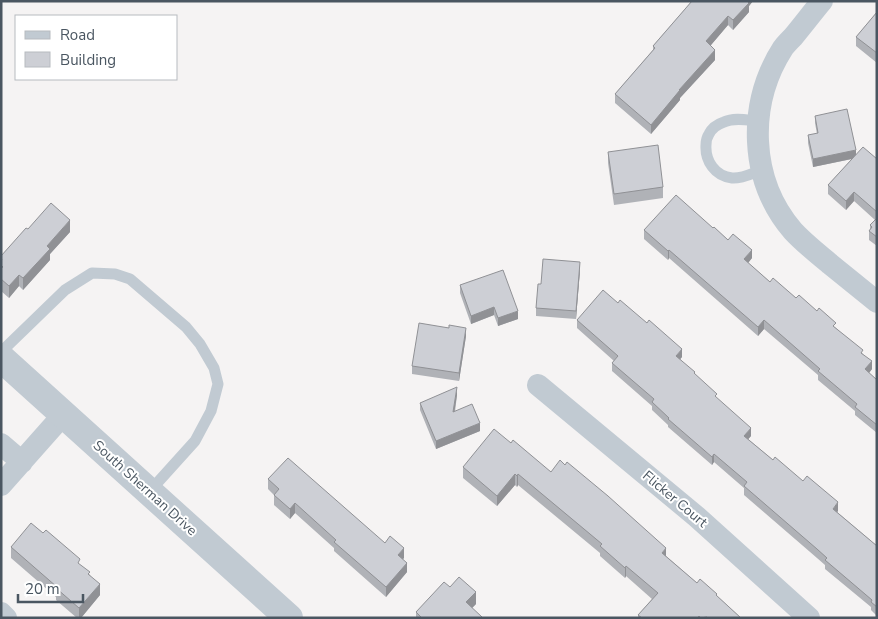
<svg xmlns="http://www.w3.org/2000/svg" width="878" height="619" viewBox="0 0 878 619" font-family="'Nunito Sans',sans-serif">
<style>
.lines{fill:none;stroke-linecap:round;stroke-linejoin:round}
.service{stroke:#c1cad2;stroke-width:11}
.minor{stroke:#c1cad2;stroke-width:22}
.tertiary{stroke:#c1cad2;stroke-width:28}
.wall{fill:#b0b2b7}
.shaded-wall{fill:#909195}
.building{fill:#cdcfd5;stroke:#909195}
.labels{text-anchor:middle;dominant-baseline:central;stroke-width:4;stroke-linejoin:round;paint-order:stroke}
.street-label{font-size:14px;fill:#4a5661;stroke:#fff}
</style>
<rect width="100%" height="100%" fill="#f5f3f3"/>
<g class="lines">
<path class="service" d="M758 121C747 120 734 117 724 122 718 124 712 128 709 134 707 137 706 142 706 145 705 161 715 176 732 178 741 179 753 173 762 170
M1 352 65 290 92 273 115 274 130 279 186 327 200 344 214 368 218 384 211 411 195 441 149 492"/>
<path class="minor" d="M822 1C812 13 803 25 793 37 790 40 786 44 783 48 747 104 749 180 793 231 804 243 817 253 830 264 846 277 861 289 877 302
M538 385 697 517 809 618
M1 444 22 462
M1 485 63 415
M1 613 6 618"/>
<path class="tertiary" d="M1 358 289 618"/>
</g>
<path class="wall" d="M692 1H753L749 6V12L733 30 728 25 710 46 715 60 680 98V100L651 134 615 103V94L653 50V46Z
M877 12V63L856 46V37Z
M815 116 856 154 877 159V246L869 240V231L870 229V225L875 220 854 201 846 210 828 194V185L852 159 813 167 808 143V135L817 134 815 123Z
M608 152 663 187V198L614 205 608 163Z
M713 228 752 258 748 263 770 282 796 298 836 328 863 354 872 369 869 373 877 380V433L855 415V411L818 380V375L764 329 758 336 669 258 668 260 644 239V230Z
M28 229 70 232 50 254V260L23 290 19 286 9 298 1 291V256Z
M580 270 576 319 536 316V308L541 284Z
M460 285 518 319 498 326 494 315 471 324 460 293Z
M577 320 682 357 680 359 751 436 748 439 773 460 838 511 837 512 877 546V616L871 610V607L825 569V565L817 558 744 495V488L714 462 712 465 668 427V425L652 410V406L612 371V363L614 361 577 328Z
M466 336 459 381 412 374V366Z
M457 395 455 412 480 431 436 449 420 410V403Z
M511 443 666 556 697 583 717 596 741 618H638V615L652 599 626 576 625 578 600 556V553L518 485 517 487 515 485 497 506 463 478V467Z
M268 479 385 543 404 558 403 559 407 572 386 597 334 551V548L295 513 290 519 274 505V495L268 489Z
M11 547 80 565 90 575 100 595 81 618H77L56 600V597L11 558Z
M450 587 476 604 472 608 482 618H416V612Z"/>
<path class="shaded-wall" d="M745 1H753L749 6V12L733 30V20Z
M728 16V25L706 51V41Z
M715 50V60L680 98V100L651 134V125L679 90Z
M856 150V158L813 167V159Z
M854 192V201L846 210V201Z
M70 220V232L50 254V260L23 290V278L47 246Z
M669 250V258L668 260V251Z
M752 250V258L744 268V259Z
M580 262V270L576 319V311Z
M19 275V286L9 298V286Z
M494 307V315L471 324V316Z
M518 311V319L498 326V318Z
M764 320V329L758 336V327Z
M466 328V336L459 381V373Z
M682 349V357L676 364V356Z
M872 361V369L865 378V369Z
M457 387V395L453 420V412Z
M480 423V431L436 449V441Z
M751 428V436L744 444V436Z
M714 454V462L712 465V457Z
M515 474V485L497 506V496Z
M518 474V485L517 487V476Z
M838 502V511L833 517V509Z
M295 503V513L290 519V509Z
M404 548V558L398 564V555Z
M666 548V559L662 553Z
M407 563V572L386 597V587Z
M626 566V576L625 578V568Z
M100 584V595L81 618H79V608Z
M476 592V604L466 614V602Z"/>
<path class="building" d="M692 1H747L749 3 733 20 728 16 706 41 715 50 679 90H680L651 125 615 94 655 48 653 46Z
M877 12V53L856 37Z
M847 109 856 150 813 159 808 135 818 133 815 116Z
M658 145 663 187 614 194 608 152Z
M863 147 877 159V212L854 192 846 201 828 185Z
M676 195 713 228 714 227 728 240 733 234 752 250 744 259 770 282 773 278 796 298 799 295 817 311 819 308 836 323 833 326 863 350 861 353 872 361 865 369 877 380V425L855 407 857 404 818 371 820 369 764 320 758 327 669 250 668 251 644 230Z
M51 203 70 220 47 246 50 249 23 278 19 275 9 286 1 279V268L3 267 1 265V261L2 259H1V256L26 228 28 229Z
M877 218V237L869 231 872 227 870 225Z
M543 259 580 262 576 311 536 308 538 284H541Z
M503 270 518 311 498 318 494 307 471 316 460 285Z
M603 290 618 303 620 300 647 323 649 320 682 349 676 356 695 372 694 373 717 394 715 396 751 428 744 436 773 460 775 457 803 481 807 476 838 502 833 509 877 546V607L871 602 872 600 825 560 827 558 817 549 744 486 747 482 714 454 712 457 668 419 669 418 652 402 654 399 612 363 618 356 577 320Z
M419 323 449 328V325L466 328 459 373 412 366Z
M457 387 453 412 472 404 480 423 436 441 420 403Z
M494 429 511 443 513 440 551 472 560 460 565 465 567 462 608 496 666 548 662 553 697 583 700 579 717 594 716 595 741 618H708L707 617 700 618 699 616 698 618H642L638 615 658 593 626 566 625 568 600 546 602 544 518 474 517 476 515 474 497 496 463 467Z
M288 458 385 543 390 536 404 548 398 555 407 563 386 587 334 542 336 540 295 503 290 509 274 495 279 489 268 479Z
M31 523 43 533 46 530 80 559 78 563 90 572 88 574 100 584 79 608 56 588 57 587 11 547Z
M459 577 476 592 466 602 482 617 481 618H422L416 612 444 582 450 587Z"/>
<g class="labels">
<g class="street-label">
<text transform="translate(145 488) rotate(42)">South Sherman Drive</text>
<text transform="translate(675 499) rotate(40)">Flicker Court</text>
</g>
</g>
<rect width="878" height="619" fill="none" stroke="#4a5661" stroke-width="5"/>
<rect x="15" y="15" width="162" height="65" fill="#ffffff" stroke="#b7bbc0"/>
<rect x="25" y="31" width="25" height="8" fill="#c1cad2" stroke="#b7bbc0"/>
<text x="60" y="40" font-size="15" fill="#4a5661">Road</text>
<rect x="25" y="52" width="25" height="15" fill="#cdcfd5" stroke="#b7bbc0"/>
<text x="60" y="65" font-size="15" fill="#4a5661">Building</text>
<path d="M18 594v8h65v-8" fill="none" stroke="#4a5661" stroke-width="2.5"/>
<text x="25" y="594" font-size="15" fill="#4a5661" stroke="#ffffff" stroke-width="4" paint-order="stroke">20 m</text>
</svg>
